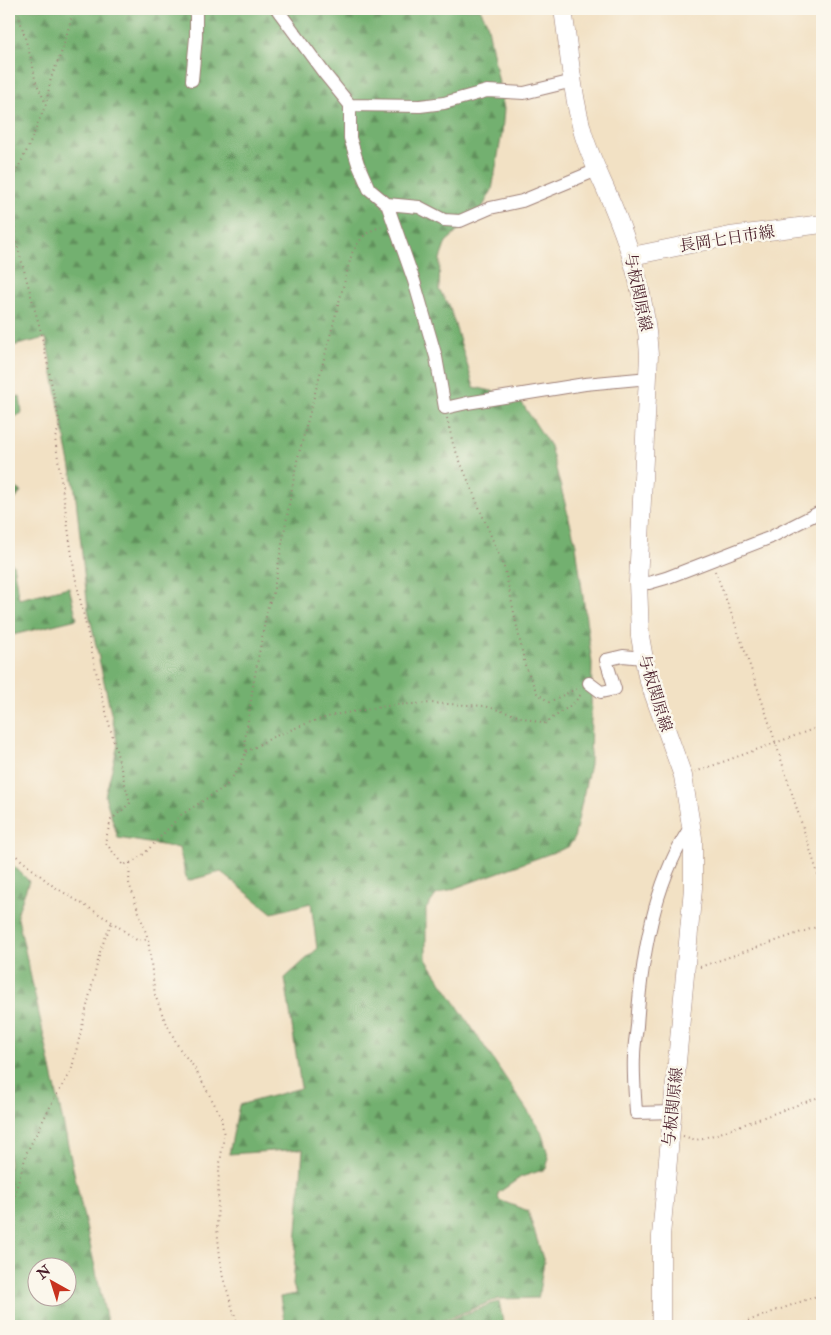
<svg xmlns="http://www.w3.org/2000/svg" width="831" height="1335" viewBox="0 0 831 1335" font-family="'IM FELL Double Pica','Noto Serif JP',serif">
<style>
.forest{fill:url(#forest-firs);stroke:#5e684d;fill-rule:evenodd}
.lines{fill:none;stroke-linecap:round;stroke-linejoin:round}
.street-casing{stroke:#9e8078;stroke-width:14}
.secondary-casing{stroke:#9e8078;stroke-width:19}
.path{stroke:#9e8078;stroke-width:2;stroke-dasharray:1 4;stroke-linecap:butt}
.street{stroke:#fff;stroke-width:12}
.secondary{stroke:#fff;stroke-width:18}
.labels{text-anchor:middle;dominant-baseline:central;stroke-width:5;stroke-linejoin:round;paint-order:stroke}
.street-label{font-size:16px;fill:#4a1f2b;stroke:#fbf7ec}
</style>
<defs>
<pattern id="forest-firs" width="22" height="20" patternUnits="userSpaceOnUse" patternTransform="scale(1.25)"><rect width="22" height="20" fill="#73b06f"/><path d="M5 1l3.5 6h-7zM16 11l3.5 6h-7z" fill="#608f5b"/></pattern>
</defs>
<rect width="100%" height="100%" fill="#fbf7ec"/>
<filter id="ink" filterUnits="userSpaceOnUse"><feTurbulence type="fractalNoise" baseFrequency=".02" numOctaves="2"/><feDisplacementMap in="SourceGraphic" scale="10" xChannelSelector="R" yChannelSelector="G"/><feConvolveMatrix kernelMatrix="1 2 1 2 8 2 1 2 1" color-interpolation-filters="sRGB"/></filter>
<filter id="wash" filterUnits="userSpaceOnUse"><feTurbulence type="fractalNoise" baseFrequency=".0096" numOctaves="4" result="noise"/><feDisplacementMap in="SourceGraphic" scale="20" xChannelSelector="R" yChannelSelector="G"/><feGaussianBlur stdDeviation="1.12" result="paint"/><feColorMatrix in="noise" values="0 0 0 0 0 0 0 0 0 0 0 0 0 0 0 0 0 1.4 0 .05"/><feComposite in="paint" operator="in"/></filter>
<g filter="url(#wash)">
<rect width="100%" height="100%" fill="#f2e1c4"/>
<path class="forest" d="M9 9H480L487 22 504 109 502 133 492 190 481 210 446 242 440 259 439 290 449 305 474 387 518 397 550 446 576 545 592 663 590 764 574 839 568 847 436 895 426 909V959L541 1131 549 1158 546 1169 521 1177 498 1193 499 1200 528 1211 544 1262 538 1298 498 1299 429 1326H285L280 1297 296 1294 293 1285 303 1149 229 1154 239 1105 301 1088 285 978 317 949 311 903 272 913 221 872 187 881 179 848 118 838 105 796 118 745 88 609 75 490 46 338 9 347Z
M20 396 22 413 9 420V398Z
M9 484 21 491 16 499 9 503Z
M9 562 13 564 19 599 69 587 77 619 9 636Z
M9 861 29 881 17 914 108 1326H9ZM38 1268H68V1298H38Z
M499 1301 504 1326H433Z"/>
</g>
<g filter="url(#ink)">
<g class="lines">
<defs>
<path id="street" d="M277 9 324 73 350 105V138L358 164 369 189 387 204 419 207 444 220 460 221 490 208 522 201 597 170
M192 80 196 37V9
M350 105 420 106 444 103 487 91 524 93 573 81
M387 204 414 281 436 357 445 408 467 403 585 384 649 378
M638 582 649 583 666 578 769 538 822 511
M589 683 601 692 615 689 606 660 623 656 643 658
M673 1112 636 1113C635 1094 633 1075 634 1056 634 1046 636 1036 637 1026 641 961 654 880 692 825"/>
<path id="secondary" d="M563 9C569 50 572 93 583 133 590 157 602 180 612 204 633 254 646 300 649 355L638 582 640 636 647 676 683 776 693 838V888L661 1236V1326
M632 256 730 236 822 224"/>
</defs>
<use href="#street" class="street-casing"/>
<use href="#secondary" class="secondary-casing"/>
<path class="path" d="M17 9 33 66 35 80 46 104
M74 9 62 51 51 78 46 104 28 148 12 180V190L16 241 41 332 60 425 55 438 75 576 100 689 130 803 111 820 105 842 123 865 130 863 144 854 181 815 226 786 240 767 246 752 245 740 254 680 268 606 273 594 297 461 352 253C361 237 365 232 383 226
M9 218 13 214
M447 418 453 444 505 570 525 665 537 693 549 702 580 687
M715 571C756 674 787 781 822 886
M246 752 273 737 308 723 334 715 393 705 431 703 485 706 544 724 574 703 582 693
M695 772 822 726
M9 850 53 886 112 922 138 941 148 939
M130 863 129 883 148 939 155 995 163 1016 179 1048 194 1067 221 1116 224 1136 219 1170 217 1229 222 1274 238 1326
M700 967 822 925
M683 1136 696 1140 717 1134 822 1096
M9 1220 17 1186 27 1152 54 1099 71 1072 101 948 112 922
M734 1326 822 1294"/>
<use href="#street" class="street"/>
<use href="#secondary" class="secondary"/>
</g>
</g>
<g class="labels">
<g class="street-label">
<text transform="translate(727 239) rotate(-9)">長岡七日市線</text>
<text transform="translate(638 292) rotate(78)">与板関原線</text>
<text transform="translate(655 693) rotate(73)">与板関原線</text>
<text transform="translate(673 1107) rotate(-84)">与板関原線</text>
</g>
</g>
<rect width="831" height="1335" fill="none" stroke="#fbf7ec" stroke-width="30"/>
<g transform="translate(52 1282) rotate(321)"><circle r="24" fill="#fbf7ec" stroke="#b4a19f"/>
<path d="M0-4L9 19L0 12L-9 19Z" fill="#c8321e"/>
<text y="-8" font-size="14" font-weight="bold" text-anchor="middle" fill="#4a1f2b">N</text>
</g>
</svg>
